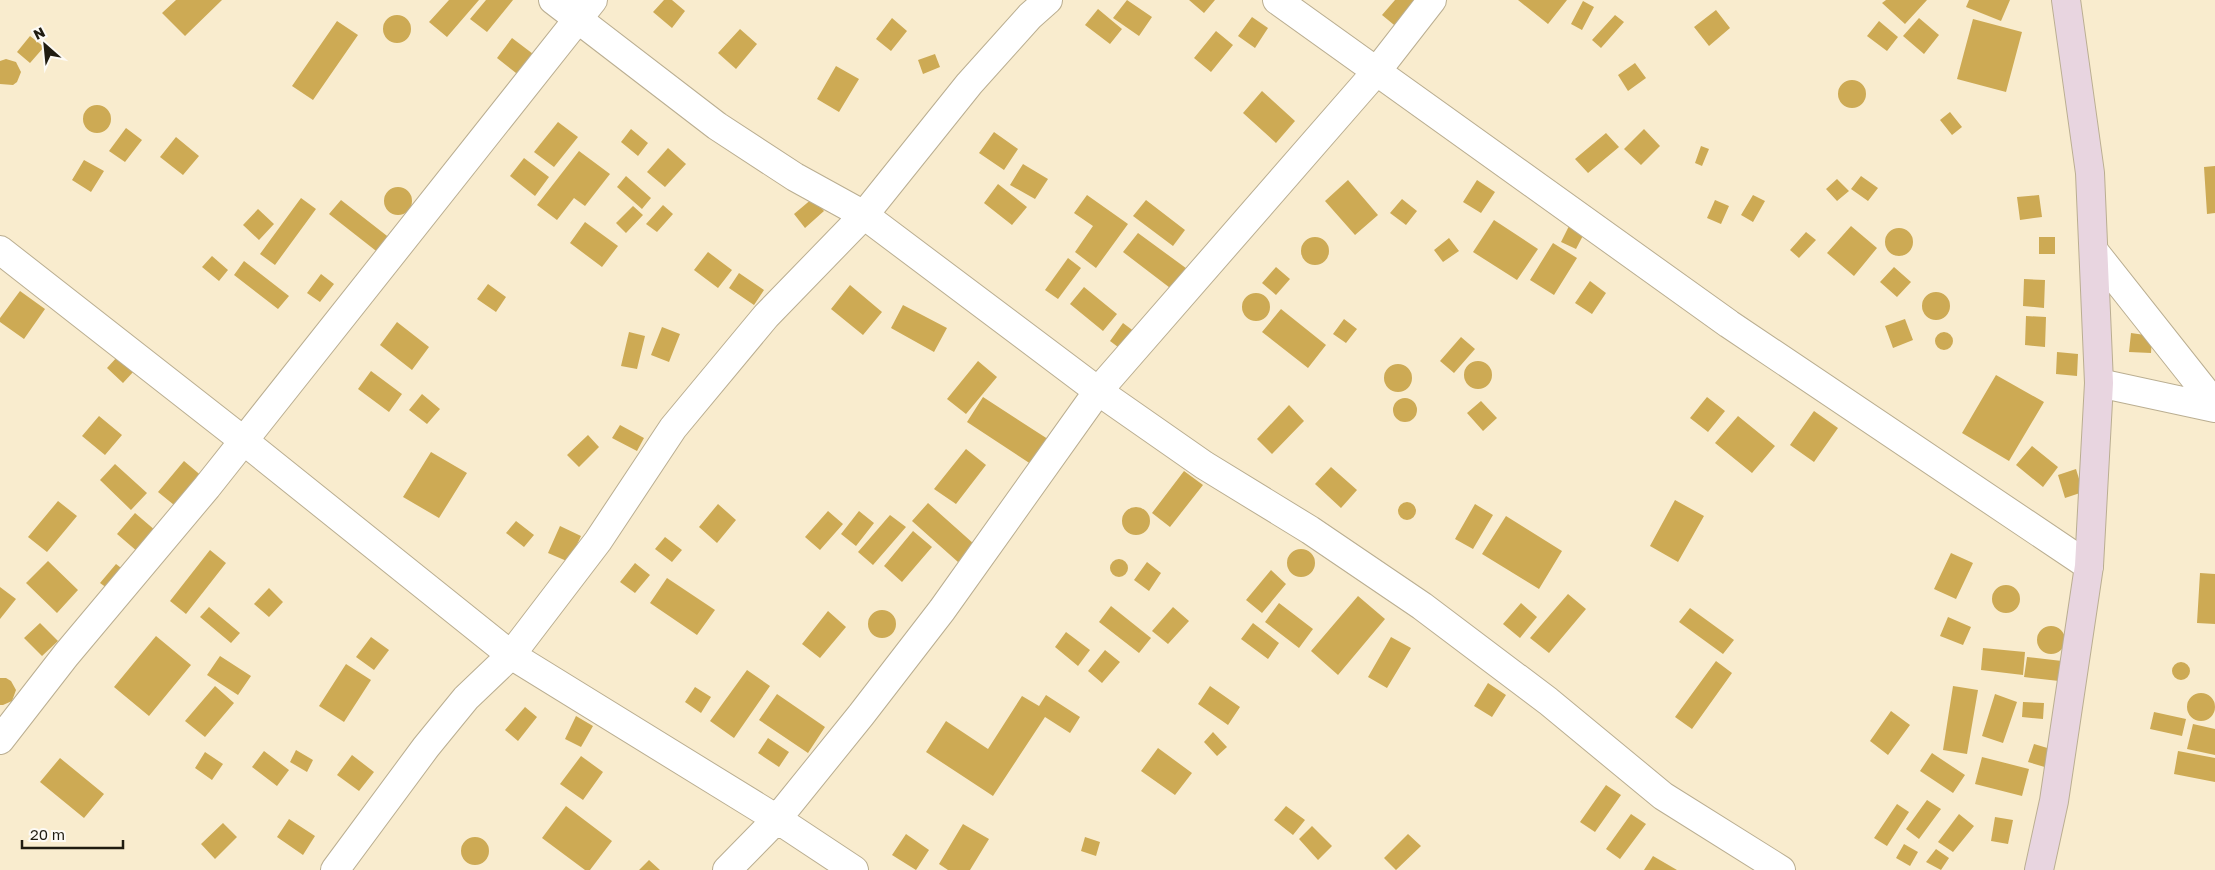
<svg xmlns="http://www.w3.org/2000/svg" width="2215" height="870" viewBox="0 0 2215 870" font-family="'Golos Text',sans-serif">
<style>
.building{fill:#cdaa54}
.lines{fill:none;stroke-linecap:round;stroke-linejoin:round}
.street-casing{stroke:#baae91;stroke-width:30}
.secondary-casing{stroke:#baae91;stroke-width:30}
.street{stroke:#fff;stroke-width:28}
.secondary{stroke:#e8d5e0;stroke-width:28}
</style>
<rect width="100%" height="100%" fill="#f9ecce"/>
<path class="building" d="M176 0H222L185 36 162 13Z
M449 0H479L447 37 429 22Z
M486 0H513L487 32 470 19Z
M664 0H672L685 11 672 28 653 12Z
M1127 0 1152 17 1139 36 1113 18Z
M1189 0H1215L1204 13Z
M1395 0H1424L1399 29 1382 15Z
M1518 0H1567L1548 24Z
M1886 0H1927L1905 24 1882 3Z
M1969 0H2010L2001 21 1966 7Z
M1583 1 1594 7 1582 30 1571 24Z
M1098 9 1122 29 1110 44 1085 25Z
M1716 10 1730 28 1709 46 1694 27Z
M1615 15 1624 22 1601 48 1592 40Z
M383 29a14 14 0 1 1 28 0a14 14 0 1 1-28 0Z
M1252 17 1268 28 1255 48 1238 36Z
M892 18 907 31 891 51 876 39Z
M1919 18 1939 35 1924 54 1903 36Z
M1973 19 2022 32 2006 92 1957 79Z
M337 21 358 35 313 100 292 86Z
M1879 21 1898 37 1887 51 1867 36Z
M740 29 757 44 736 69 718 53Z
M1216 31 1233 45 1211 72 1194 58Z
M30 36 44 47 30 63 17 52Z
M512 38 541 60 525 80 497 58Z
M935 54 940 67 923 74 918 60Z
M6 59 16 62 21 72 17 82 13 85 0 84V61Z
M1635 63 1646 78 1628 91 1618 75Z
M836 66 859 79 839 112 817 99Z
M1838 94a14 14 0 1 1 28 0a14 14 0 1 1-28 0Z
M1262 91 1295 121 1276 143 1243 113Z
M83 119a14 14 0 1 1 28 0a14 14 0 1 1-28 0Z
M1950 112 1962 127 1952 135 1940 120Z
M558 122 578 137 554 167 534 152Z
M126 128 142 140 125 162 109 151Z
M631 129 648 143 638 156 621 142Z
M1644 129 1660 146 1641 165 1624 149Z
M994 132 1018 149 1004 170 979 153Z
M1606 133 1619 147 1588 173 1575 159Z
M176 137 199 156 183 175 160 157Z
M1701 146 1709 149 1702 166 1695 163Z
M668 148 686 164 665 187 647 172Z
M579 151 610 174 585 206 574 198 557 220 537 205Z
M524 158 549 177 535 196 510 176Z
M84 160 104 171 91 192 72 180Z
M1023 164 1048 179 1035 199 1010 185Z
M2215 166V213L2207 214 2204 167Z
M626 176 651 198 642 209 617 187Z
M1861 176 1878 188 1868 201 1851 189Z
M1837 179 1849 191 1837 201 1826 189Z
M1348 180 1378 215 1355 235 1325 201Z
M1477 180 1495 192 1481 213 1463 202Z
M998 184 1027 207 1012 225 984 203Z
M384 201a14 14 0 1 1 28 0a14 14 0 1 1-28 0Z
M1087 195 1128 224 1096 268 1075 252 1093 226 1074 213Z
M1753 195 1765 201 1753 222 1741 215Z
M2039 195 2042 217 2020 220 2017 197Z
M301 198 316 209 275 265 260 254Z
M813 198 824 211 805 228 794 214Z
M1402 199 1417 211 1406 225 1390 213Z
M341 200 391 239 380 254 329 214Z
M1146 200 1185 230 1173 246 1133 216Z
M1715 200 1729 206 1721 224 1707 218Z
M663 205 673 214 657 232 646 224Z
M633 206 643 215 626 233 616 223Z
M258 209 274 224 259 240 243 225Z
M1573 218 1588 226 1576 249 1561 242Z
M1494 220 1538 249 1517 280 1473 252Z
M585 222 618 246 602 267 570 243Z
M1851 226 1877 248 1854 276 1827 253Z
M1885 242a14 14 0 1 1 28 0a14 14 0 1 1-28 0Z
M1806 232 1816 240 1799 258 1790 250Z
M1138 233 1194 274 1178 294 1123 252Z
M2039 237H2055V254H2039Z
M1301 251a14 14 0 1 1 28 0a14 14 0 1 1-28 0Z
M1449 238 1459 251 1443 262 1434 250Z
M1553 243 1577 258 1554 295 1530 280Z
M708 252 732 270 718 288 694 270Z
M212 256 228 270 219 281 202 267Z
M1068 258 1081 268 1058 299 1045 290Z
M244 261 289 296 278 309 234 275Z
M1276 267 1290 279 1276 295 1262 283Z
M1894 267 1911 282 1897 297 1880 282Z
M739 273 764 290 754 305 729 288Z
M321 274 334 284 320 302 307 293Z
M2024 279 2045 280 2044 308 2023 306Z
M1590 281 1606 293 1592 314 1575 303Z
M488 284 506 297 496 312 477 299Z
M850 285 882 312 863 335 831 309Z
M1084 287 1117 314 1103 331 1070 304Z
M20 291 45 309 24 339 0 322V318Z
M1922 306a14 14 0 1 1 28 0a14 14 0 1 1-28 0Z
M1242 307a14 14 0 1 1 28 0a14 14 0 1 1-28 0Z
M903 305 947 328 934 352 891 328Z
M1281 309 1326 345 1308 368 1262 332Z
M2026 316 2046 317 2045 347 2025 345Z
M1344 319 1357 329 1346 343 1333 334Z
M1905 319 1913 340 1893 348 1885 326Z
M397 322 429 347 412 370 380 345Z
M1123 323 1139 335 1126 353 1110 341Z
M662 327 680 334 669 362 651 355Z
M629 332 645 336 637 369 621 366Z
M1935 341a9 9 0 1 1 18 0a9 9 0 1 1-18 0Z
M2131 333 2152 336 2151 353 2129 352Z
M1461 337 1475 349 1454 373 1440 361Z
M2057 352 2078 354 2077 376 2056 374Z
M118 356 134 371 123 383 107 368Z
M978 361 997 377 966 414 947 399Z
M1464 375a14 14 0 1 1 28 0a14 14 0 1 1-28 0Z
M1384 378a14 14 0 1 1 28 0a14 14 0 1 1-28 0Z
M371 371 402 394 389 412 358 389Z
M1996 375 2044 402 2009 461 1962 433Z
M422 394 440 409 427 424 409 410Z
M983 397 1054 443 1037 468 967 422Z
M1707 397 1725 411 1708 432 1690 418Z
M1393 410a12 12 0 1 1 24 0a12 12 0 1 1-24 0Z
M1481 401 1497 418 1483 431 1467 413Z
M1289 405 1304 421 1272 454 1257 439Z
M1814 411 1838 428 1814 462 1790 445Z
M99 416 122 435 105 455 82 436Z
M1738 416 1775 446 1752 473 1715 443Z
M620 425 644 438 637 451 612 438Z
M588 435 599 447 579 467 567 455Z
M2032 446 2058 467 2043 487 2016 465Z
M966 449 986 465 956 504 934 489Z
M431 452 467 473 439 518 403 497Z
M184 461 204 478 179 509 158 492Z
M115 464 147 493 131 510 100 480Z
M1331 467 1357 490 1341 508 1315 484Z
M2076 469 2083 492 2065 498 2058 475Z
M1184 471 1203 485 1170 527 1152 513Z
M1675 500 1704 516 1678 562 1650 546Z
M58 501 77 516 47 552 28 537Z
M1398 511a9 9 0 1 1 18 0a9 9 0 1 1-18 0Z
M928 503 974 544 958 562 912 521Z
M718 504 736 520 717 543 699 527Z
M1475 504 1493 515 1473 549 1455 539Z
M1122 521a14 14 0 1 1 28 0a14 14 0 1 1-28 0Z
M828 511 843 524 820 550 805 537Z
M859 511 874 523 856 546 841 534Z
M135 513 156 531 138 552 117 534Z
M890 515 906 527 873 565 858 552Z
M1506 516 1562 551 1539 589 1482 554Z
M516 521 534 535 524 547 506 533Z
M560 526 581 536 569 562 548 553Z
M913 531 932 547 902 582 884 566Z
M665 537 682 550 672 562 655 549Z
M1287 563a14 14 0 1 1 28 0a14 14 0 1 1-28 0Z
M210 550 226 563 186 614 170 601Z
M1951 553 1973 563 1956 599 1934 589Z
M1110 568a9 9 0 1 1 18 0a9 9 0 1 1-18 0Z
M48 561 78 590 57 613 26 583Z
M1147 562 1161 573 1149 591 1134 580Z
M635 563 650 575 635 593 620 582Z
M116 564 129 574 114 593 100 583Z
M1271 570 1286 584 1262 613 1246 600Z
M2200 573 2215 574V624L2197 623Z
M667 578 715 610 697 635 650 603Z
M1992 599a14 14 0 1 1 28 0a14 14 0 1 1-28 0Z
M0 587 16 599 0 619Z
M269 588 283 602 269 617 254 604Z
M1568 594 1586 609 1549 653 1530 638Z
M1358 596 1385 619 1338 675 1311 651Z
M1279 603 1313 629 1299 648 1265 622Z
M1521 603 1537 617 1520 638 1503 624Z
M1111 606 1151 638 1139 653 1099 622Z
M209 607 240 633 231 643 200 617Z
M1173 607 1189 621 1168 644 1152 631Z
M1690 608 1734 640 1723 654 1679 622Z
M868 624a14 14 0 1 1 28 0a14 14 0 1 1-28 0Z
M828 611 846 627 820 658 802 644Z
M1948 617 1971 627 1963 645 1940 636Z
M40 623 58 641 42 656 24 638Z
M1253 623 1279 643 1268 659 1241 639Z
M2037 640a14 14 0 1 1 28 0a14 14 0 1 1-28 0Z
M1066 632 1090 650 1078 666 1055 647Z
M156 636 191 665 149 716 114 687Z
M371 637 389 650 374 670 356 657Z
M1391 637 1411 648 1387 688 1368 677Z
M1983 648 2025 652 2023 675 1981 670Z
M1105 650 1120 662 1102 683 1088 671Z
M220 656 251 676 238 695 207 675Z
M2027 657 2062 661 2059 681 2024 677Z
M1716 661 1732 673 1692 729 1675 717Z
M2172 671a9 9 0 1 1 18 0a9 9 0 1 1-18 0Z
M346 664 371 680 344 722 319 706Z
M747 670 770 686 734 738 710 721Z
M0 678H6L11 681 16 690 12 701 3 705H0Z
M1488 683 1506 695 1492 717 1474 706Z
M215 686 234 703 205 737 185 721Z
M1210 686 1240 707 1228 725 1198 704Z
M1953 686 1978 690 1967 754 1943 750Z
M695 687 711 697 701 713 685 702Z
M2187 707a14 14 0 1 1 28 0a14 14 0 1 1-28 0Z
M777 694 825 727 808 753 759 720Z
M1995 694 2017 702 2003 743 1982 736Z
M1046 695 1080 717 1070 733 1045 717 993 796 926 752 946 721 988 749 1022 696 1039 706Z
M2023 702 2044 703 2043 719 2022 717Z
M525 707 537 717 518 741 505 730Z
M1891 711 1910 725 1888 755 1870 741Z
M2154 712 2186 719 2182 736 2150 729Z
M576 716 593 726 581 747 565 739Z
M2193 724 2215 729V755L2187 749Z
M1213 732 1227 747 1217 756 1204 742Z
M768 738 789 752 779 767 758 753Z
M2034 744 2054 750 2048 768 2028 762Z
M1158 748 1192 773 1175 795 1141 771Z
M296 750 313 760 307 772 290 762Z
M264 751 289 770 277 786 252 767Z
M2178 751 2215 758V782L2174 774Z
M205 752 223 764 212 780 195 768Z
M1932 753 1965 775 1953 793 1920 771Z
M352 755 374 772 359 791 337 775Z
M581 756 603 772 583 800 560 784Z
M1982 757 2029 769 2022 796 1975 784Z
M60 758 104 794 84 818 40 782Z
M1606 785 1621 795 1595 832 1580 822Z
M1927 800 1941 809 1919 839 1906 829Z
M1897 804 1909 812 1887 846 1874 838Z
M566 806 612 841 590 870H585L542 838Z
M1286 806 1305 820 1293 835 1274 820Z
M1631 814 1646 824 1620 859 1606 849Z
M1959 814 1974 826 1953 852 1938 842Z
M1995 817 2013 820 2008 844 1991 841Z
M289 819 315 836 303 855 277 837Z
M223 823 237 837 215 859 201 844Z
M963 824 989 839 970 870H948L939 864Z
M1312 826 1332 846 1318 860 1299 839Z
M906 834 929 850 916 870 892 855Z
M1408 834 1421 846 1396 870 1384 858Z
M1085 837 1100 842 1096 856 1081 851Z
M461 851a14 14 0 1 1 28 0a14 14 0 1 1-28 0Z
M1904 844 1918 852 1910 866 1896 858Z
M1936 849 1949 858 1941 870 1926 862Z
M1653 856 1677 870H1644Z
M649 860 660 870H639Z"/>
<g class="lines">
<defs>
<path id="street" d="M553 0 717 126 795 177 864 215 1098 391 942 610 861 715 777 819 727 870
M1277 0 1729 324 2089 566
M1432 0 1376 72 1098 391 1204 465 1310 530 1422 606 1548 701 1663 796 1781 870
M0 250 244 441 511 655 777 819 854 870
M2094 251 2215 404
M2099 383 2215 408
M0 740 66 655 207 487 593 0
M335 870 426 747 466 698 511 655 598 541 673 428 766 316 864 215 969 84 1030 16 1048 0"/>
<path id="secondary" d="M2039 870 2054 801 2089 566 2099 383 2090 173 2066 0"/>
</defs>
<use href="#street" class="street-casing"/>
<use href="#secondary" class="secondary-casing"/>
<use href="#street" class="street"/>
<use href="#secondary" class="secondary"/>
</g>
<g transform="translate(45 45) rotate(333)" stroke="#fdfaf4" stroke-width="4" paint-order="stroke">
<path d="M0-4L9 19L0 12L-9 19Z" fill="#201c11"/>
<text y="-8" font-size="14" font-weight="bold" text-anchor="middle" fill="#201c11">N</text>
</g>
<path d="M22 840v8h101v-8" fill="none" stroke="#201c11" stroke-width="2.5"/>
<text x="30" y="840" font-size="15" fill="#201c11" stroke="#fdfaf4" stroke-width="4" paint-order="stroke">20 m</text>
</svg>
